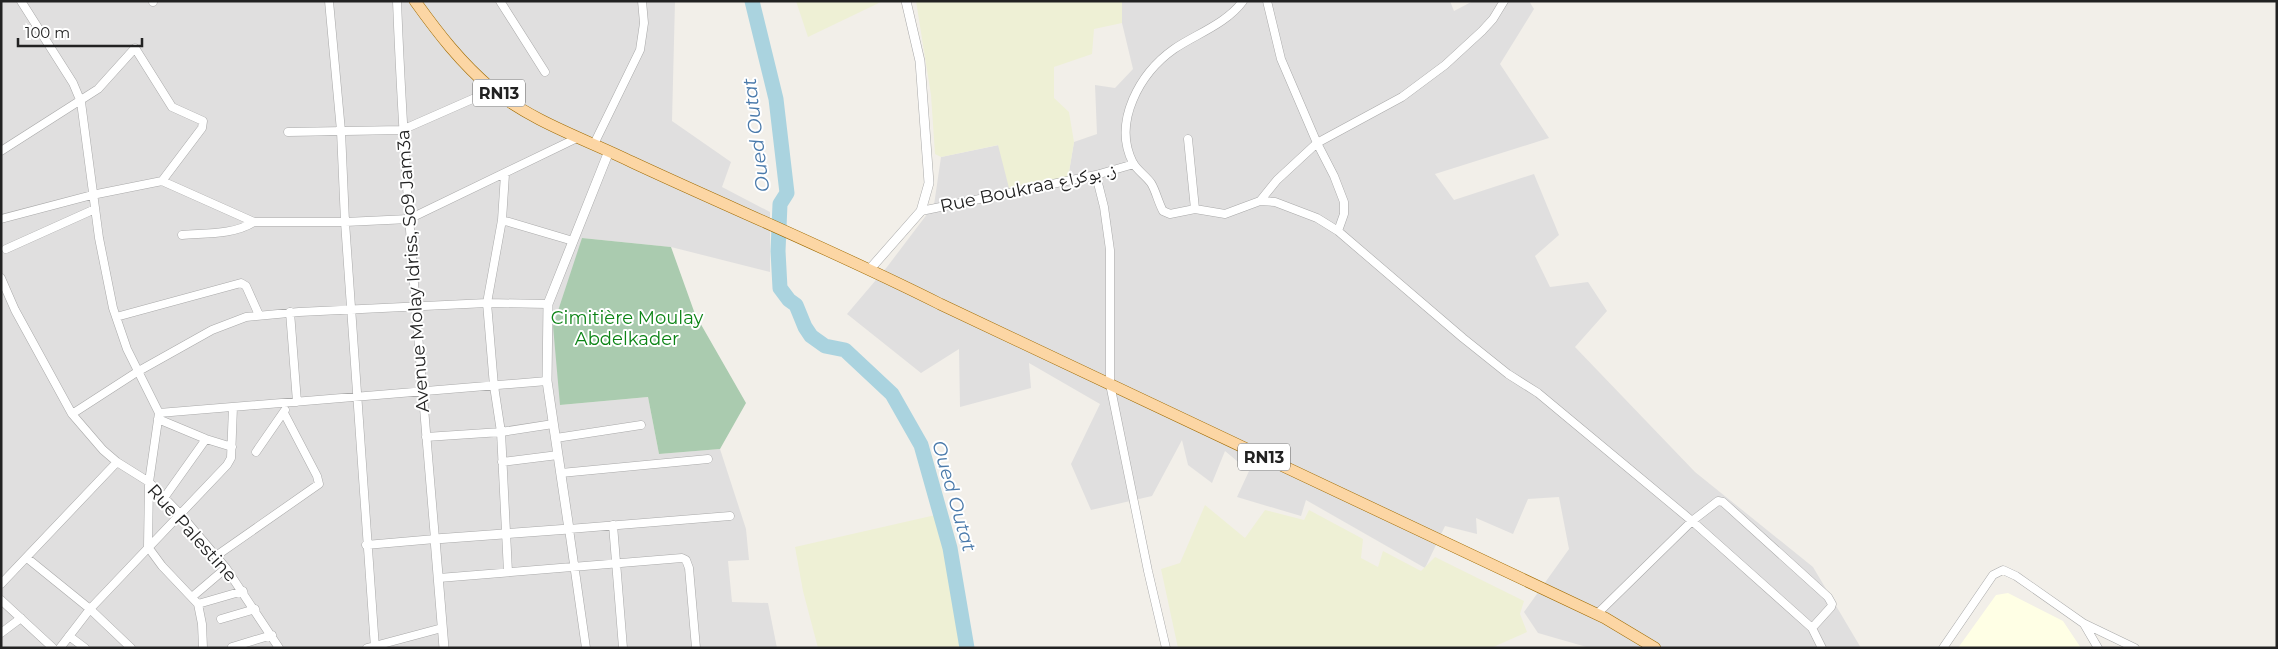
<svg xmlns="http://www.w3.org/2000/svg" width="2278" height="649" viewBox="0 0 2278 649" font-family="Montserrat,'Noto Naskh Arabic',sans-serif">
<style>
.residential{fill:#e0dfdf}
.education{fill:#ffffe5}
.farmland{fill:#eef0d5}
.cemetery{fill:#aacbaf}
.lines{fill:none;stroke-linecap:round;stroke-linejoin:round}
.river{stroke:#aad3df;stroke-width:15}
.minor-casing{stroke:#a9a9a9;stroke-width:9}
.tertiary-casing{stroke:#a9a9a9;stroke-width:10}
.primary-casing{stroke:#a06b00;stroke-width:12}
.minor{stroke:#fff;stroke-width:8}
.tertiary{stroke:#fff;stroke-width:9}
.primary{stroke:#fcd6a4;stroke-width:11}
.labels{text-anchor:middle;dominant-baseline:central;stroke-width:4;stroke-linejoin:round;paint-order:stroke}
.shield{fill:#fff;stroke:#646464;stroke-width:1}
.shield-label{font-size:16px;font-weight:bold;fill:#222}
.street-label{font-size:18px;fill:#222;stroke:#fff}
.park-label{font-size:18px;fill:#0c8416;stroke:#fff}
.water-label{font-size:19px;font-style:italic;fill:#4a7aab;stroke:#fff}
</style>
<rect width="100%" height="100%" fill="#f2efe9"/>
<path class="residential" d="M1 1H675L672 121 731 162 722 187 770 212V272L671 247 582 238 560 405 648 397 659 454 720 449 746 529 749 560 728 561 732 602 768 603 777 648H1Z
M1122 1H1450L1454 11 1473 1H1529L1534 9 1500 64 1549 138 1435 174 1454 200 1534 174 1559 235 1535 256 1550 287 1588 282 1607 311 1575 347 1695 472 1813 567 1861 648H1590L1538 633 1524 612 1569 549 1559 497 1528 499 1513 534 1476 518 1477 534 1445 526 1425 568 1306 500 1301 516 1237 497 1249 471 1225 451 1212 483 1188 465 1182 440 1152 496 1091 510 1071 464 1100 404 1029 363 1031 388 960 407 959 349 921 373 847 314 887 267 934 205 941 157 999 145 1068 178 1074 142 1097 134 1095 85 1115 88 1133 69 1122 23Z"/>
<path class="education" d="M2008 593 2063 621 2081 648H1958L1996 595Z"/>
<path class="farmland" d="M796 1H883L808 37Z
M916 1H1122V23L1094 29 1092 54 1054 67V98L1069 112 1074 142 1068 178 1009 188 998 145 941 157 935 154 931 95Z
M1205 505 1245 538 1265 510 1304 520 1309 510 1363 539 1361 558 1378 567 1383 551 1421 571 1435 557 1524 601 1520 614 1527 632 1491 648H1178L1161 569 1180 563Z
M940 514 950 548 962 612 966 648H818L803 591 795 547Z"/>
<path class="cemetery" d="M582 238 671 247 695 314 746 403 720 449 659 454 648 397 560 405 553 326Z"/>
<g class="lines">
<path class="river" d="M752 1 776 99 787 193 780 204 778 251 780 288 789 300 796 305 805 327 811 336 825 346 845 350 892 394 921 445 950 548 967 648"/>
<defs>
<path id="minor" d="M21 1 73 83 81 102 99 238 113 308 127 349 159 413 149 482 148 547 162 566 198 604 202 624 203 648
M329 1 341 131 345 222 375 648
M500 1 545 72
M1243 1C1226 24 1196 34 1174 49 1140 73 1112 122 1133 163 1137 170 1146 176 1151 183 1156 191 1158 202 1163 211L1170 214 1195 209 1225 214 1260 201 1275 202 1317 218 1338 231 1463 338 1508 374 1538 393 1692 521 1812 628 1822 648
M1267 1 1281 59 1317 143 1334 176 1344 202V214L1338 231
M153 2V1
M288 132 402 130 493 90
M1188 139 1195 209
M594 144 640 50 644 23 642 1
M1 151 98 89 135 48 172 107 203 121 202 128 162 181
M505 174 502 220 487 303 494 386 501 432 508 572
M1096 175 1104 207 1110 250V384L1148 571 1166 648
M1260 201 1277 180 1317 143 1402 97 1445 65 1482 31 1493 19 1504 1
M921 211 1096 175 1134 164
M1 219 92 195 162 181 254 222H345L409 219 577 138
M502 220 573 241
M182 235C206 233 233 235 254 222
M6 249 95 209
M1 278 15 310 72 414 103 450 117 462 149 482 181 515 226 568 279 648
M290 312 297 402
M116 317 241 283 246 286 259 315
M159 413 547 381
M72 414 137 372 212 330 246 317 299 312 487 303 548 304
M158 419 206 439 232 447
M426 437 501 432 553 424
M556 438 641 425
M256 452 285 410
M502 462 558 455
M561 473 708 459
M164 498 206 439
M613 525 623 648
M366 545 435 539C420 360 404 181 397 1
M216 556 319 484 317 476 284 413
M27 558 90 609 131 648
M439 578 682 558 686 560 689 568 696 648
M1 584 117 462
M192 597 226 568
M1 600 53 648
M198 604 243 591
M1597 614 1692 521 1718 501 1723 502 1828 597 1832 604 1831 607 1812 628
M221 619 255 609
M2084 624 2098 648
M1 633 21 618
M69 636 85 648
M232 647 272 635
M60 648 90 609 227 465 231 458 233 407
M367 648 442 628
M586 648 569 529 730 516
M1943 648 1993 575 2003 570 2016 576 2083 623 2135 648"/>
<path id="tertiary" d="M870 269 921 211 929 183 920 61 906 1
M444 648 435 539 569 529 547 381 548 304 609 151"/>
<path id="primary" d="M415 1C438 33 461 63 492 89 533 122 585 139 632 162 735 210 839 253 940 304L1605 618 1655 648"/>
</defs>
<use href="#minor" class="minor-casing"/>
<use href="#tertiary" class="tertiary-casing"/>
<use href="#primary" class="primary-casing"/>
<use href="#minor" class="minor"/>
<use href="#tertiary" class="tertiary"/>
<use href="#primary" class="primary"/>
</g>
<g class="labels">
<g class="shield">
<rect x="473" y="79.5" width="52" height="27" rx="4"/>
<rect x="1238" y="443.5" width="52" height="27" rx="4"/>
</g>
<g class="shield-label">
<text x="499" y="93">RN13</text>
<text x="1264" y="457">RN13</text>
</g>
<g class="street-label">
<text transform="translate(1028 188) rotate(-12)">Rue Boukraa ز. بوكراع</text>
<text transform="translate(413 271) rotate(-94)">Avenue Molay Idriss, So9 Jam3a</text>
<text transform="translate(192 533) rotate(48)">Rue Palestine</text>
</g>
<g class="park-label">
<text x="627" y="318">Cimitière Moulay<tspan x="627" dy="21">Abdelkader</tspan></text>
</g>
<g class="water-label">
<text transform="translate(756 135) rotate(-97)">Oued Outat</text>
<text transform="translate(954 496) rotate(74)">Oued Outat</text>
</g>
</g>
<rect width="2278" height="649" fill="none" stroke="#222222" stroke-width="5"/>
<path d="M18 38v8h124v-8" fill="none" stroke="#222222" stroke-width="2.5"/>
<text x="25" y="38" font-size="15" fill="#222222" stroke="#ffffff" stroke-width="4" paint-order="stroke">100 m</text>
</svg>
